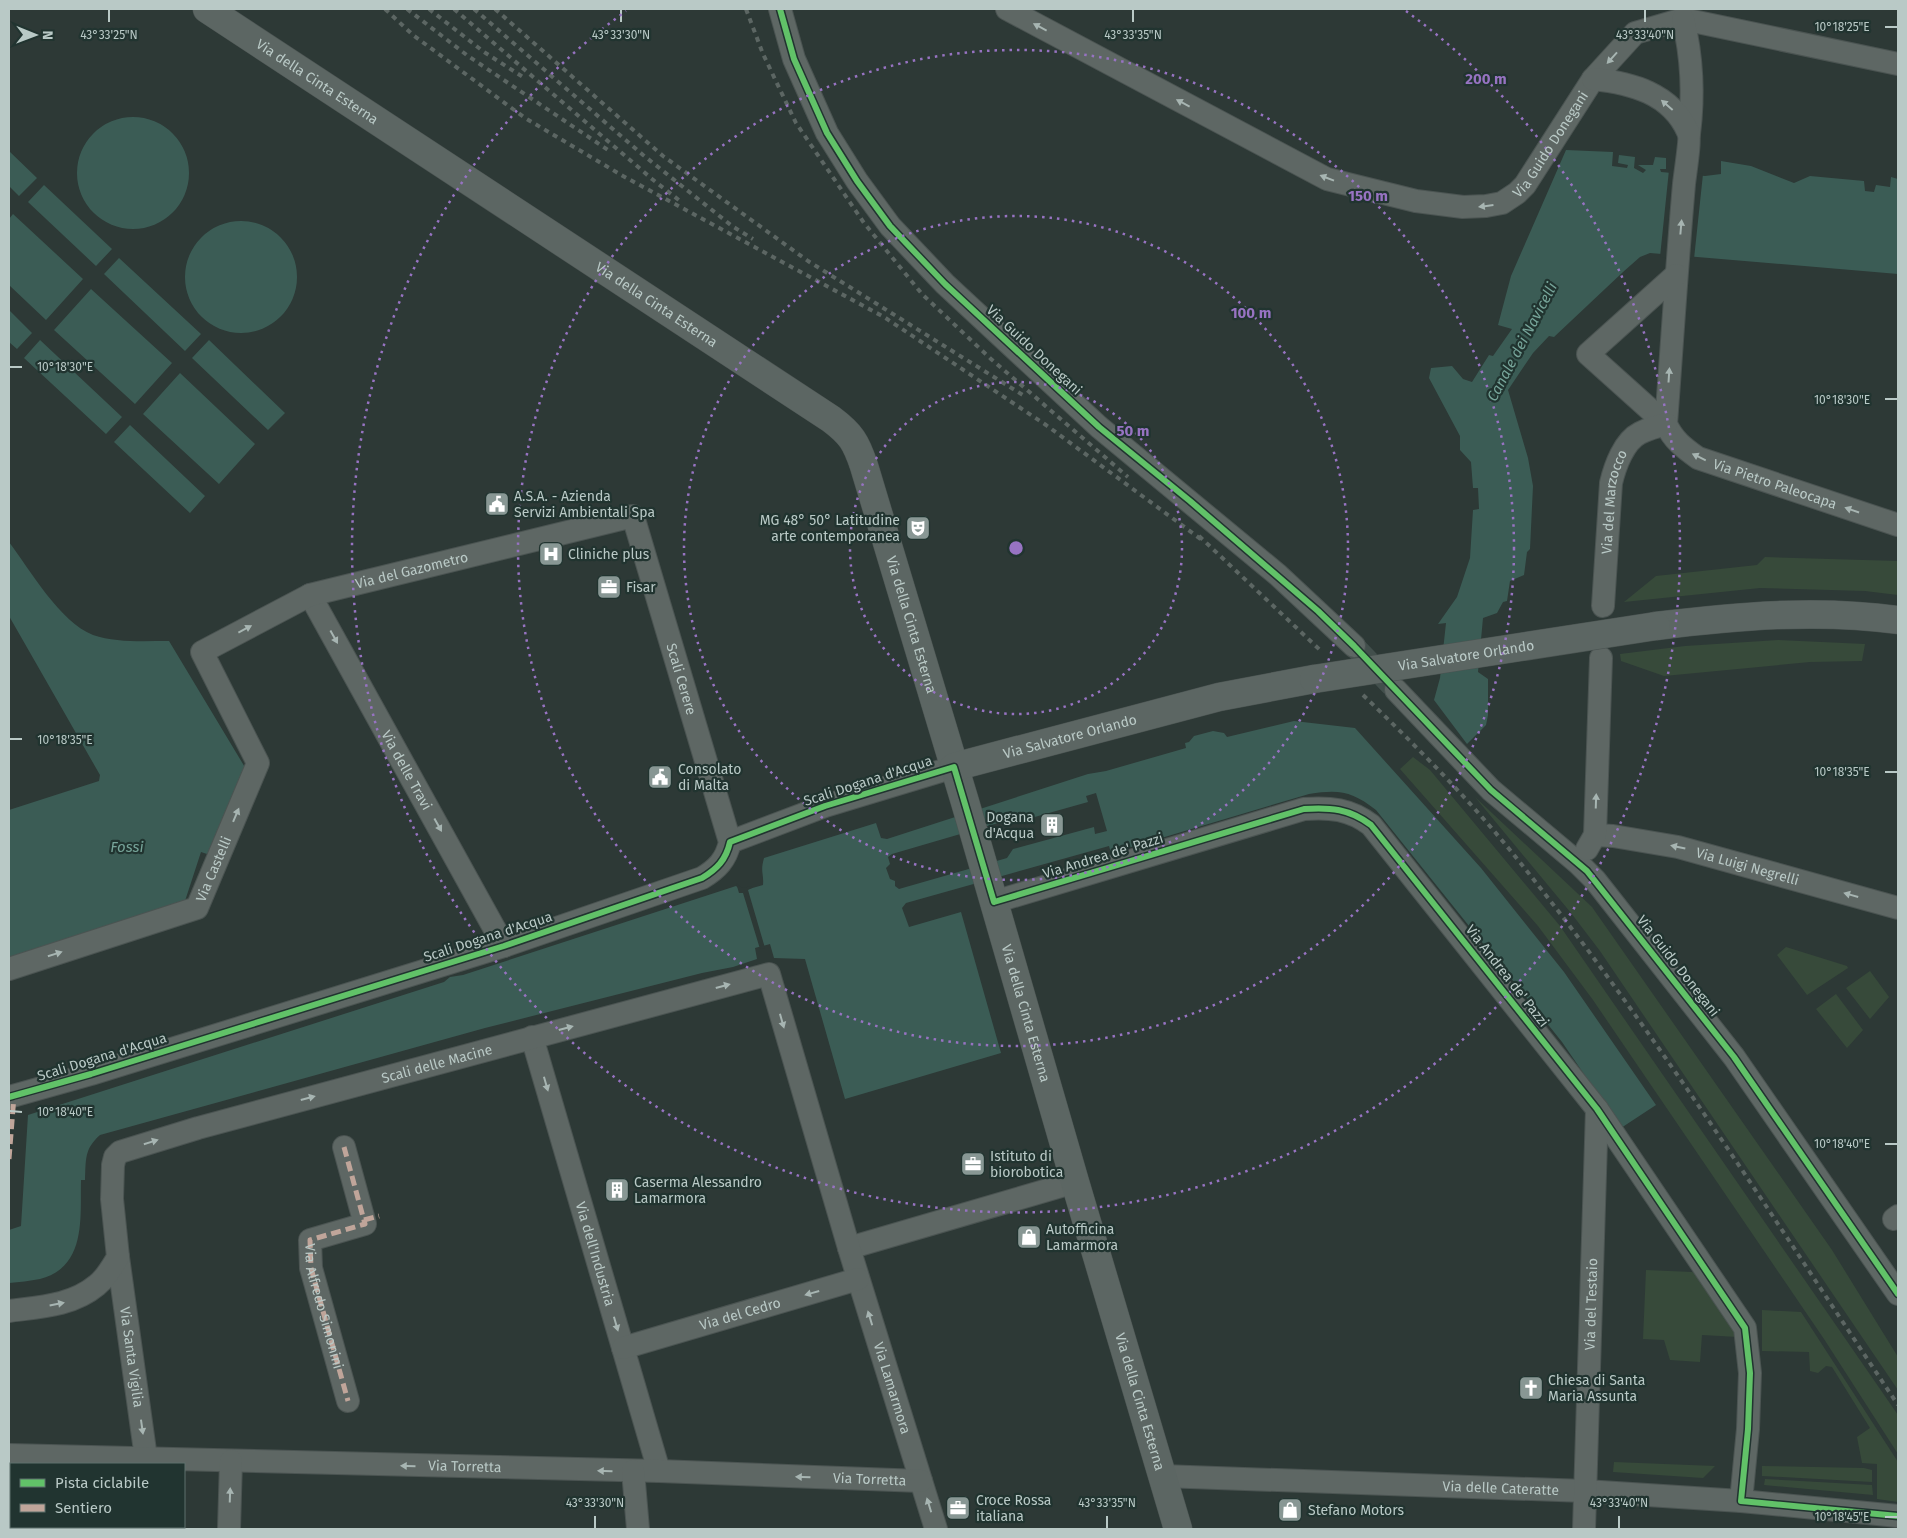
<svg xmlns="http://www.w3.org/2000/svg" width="1907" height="1538" viewBox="0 0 1907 1538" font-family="'Fira Sans',sans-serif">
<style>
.green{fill:#374a3a}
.water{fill:#3b5c55;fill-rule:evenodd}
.pier{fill:#2d3936}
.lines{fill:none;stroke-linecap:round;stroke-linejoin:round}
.street-tunnel{stroke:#424f4c;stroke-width:22;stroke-dasharray:22 11;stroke-linecap:butt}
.street-casing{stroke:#4b5452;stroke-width:24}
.secondary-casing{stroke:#4b5452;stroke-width:29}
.street{stroke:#5e6764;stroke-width:22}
.secondary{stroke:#5c6663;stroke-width:28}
.rail{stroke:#5c6663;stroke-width:4;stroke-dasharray:5 5;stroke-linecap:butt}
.secondary-bridge-casing{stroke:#4b5452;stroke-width:29;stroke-linecap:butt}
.secondary-bridge{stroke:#5c6663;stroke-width:28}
.quiet{stroke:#c0a59a;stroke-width:5;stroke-dasharray:10 5;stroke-linecap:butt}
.cycleway-casing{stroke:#213430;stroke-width:9}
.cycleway{stroke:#61c268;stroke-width:6}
.oneway{fill:#a7b5b2}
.ticks{fill:none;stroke:#b9c9c6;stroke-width:2}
.ring{fill:none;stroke:#9773c2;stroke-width:2.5;stroke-dasharray:2.5 5}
.labels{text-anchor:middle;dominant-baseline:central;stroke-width:4.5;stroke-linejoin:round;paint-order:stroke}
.street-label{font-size:14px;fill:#b9c9c6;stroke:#213430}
.poi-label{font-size:14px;fill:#b9c9c6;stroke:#213430;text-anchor:start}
.water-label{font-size:15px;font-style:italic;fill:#76a499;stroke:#213430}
.ticks-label{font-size:12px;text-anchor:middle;fill:#b9c9c6;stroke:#213430;stroke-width:4.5;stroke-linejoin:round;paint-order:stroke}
.centre{fill:#9773c2;stroke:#213430;stroke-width:2.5}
.ring-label{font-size:15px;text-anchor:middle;font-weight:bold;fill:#9773c2;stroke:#213430;stroke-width:4.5;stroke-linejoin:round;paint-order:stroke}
</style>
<rect width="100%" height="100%" fill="#2d3936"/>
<path class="green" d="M1765 557 1898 561V595L1865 591 1760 588 1624 602 1656 576 1757 565Z
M1778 640 1865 644 1862 661 1810 662 1664 676 1621 661 1620 654 1685 646Z
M1413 757 1430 770 1560 926 1898 1415V1454L1824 1339 1593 1000 1538 926 1400 769Z
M1475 797 1592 907 1832 1250 1898 1357V1390L1600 951 1571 913Z
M1786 947 1847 966 1848 968 1807 995 1777 955Z
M1870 971 1889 997 1870 1019 1846 988Z
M1836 994 1863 1030 1847 1048 1816 1009Z
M1646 1270 1692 1272 1706 1277 1738 1337 1702 1335 1700 1362 1670 1360 1664 1340 1643 1339Z
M1762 1310 1801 1312 1898 1462V1502L1877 1499V1464L1862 1463 1857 1437 1870 1428 1832 1367 1826 1366 1818 1373 1810 1371 1809 1352 1762 1351Z
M1614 1462 1715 1466 1703 1478 1613 1472Z
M1762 1466 1864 1468 1872 1470V1482L1762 1476Z
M1765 1479 1872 1485 1873 1495 1764 1485Z"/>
<path class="water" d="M77 173a56 56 0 1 1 112 0a56 56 0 1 1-112 0Z
M1566 150 1613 152 1612 166 1627 168 1628 165 1618 163 1619 155 1635 157 1634 168 1643 173 1646 170 1638 165H1653L1655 157 1666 158V169H1660L1661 172 1705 176 1721 174V161L1751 166 1794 183 1810 176 1864 181 1865 191 1874 192 1876 185 1890 187 1891 177 1898 179V274L1650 253 1640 257 1623 272 1554 337 1549 336 1533 353 1508 390 1528 458 1533 486 1530 549 1527 552 1524 575 1510 581 1507 601 1503 602 1497 613 1483 618 1478 672 1488 679V715L1486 725 1467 744 1434 700 1440 678 1446 623 1438 624 1457 597 1470 558 1473 510 1479 509 1478 488H1473L1471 462 1460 450V436L1429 378 1431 368 1452 366 1463 379 1472 382 1489 355 1493 356 1512 329 1498 325 1511 276Z
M9 151 37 178 19 196 9 186Z
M44 185 112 249 96 266 28 202Z
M13 214 83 279 46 320 9 285V219Z
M185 277a56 56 0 1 1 112 0a56 56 0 1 1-112 0Z
M119 258 201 334 185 351 104 274Z
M91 289 172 363 135 404 54 330Z
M9 310 32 333 17 349 9 342Z
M40 340 122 417 106 434 24 358Z
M209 340 285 413 268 430 192 358Z
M180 373 255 444 219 484 143 414Z
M130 425 205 496 190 513 114 442Z
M9 542C30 570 60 622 93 635 116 643 144 641 169 641L246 769 210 855 201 852 184 904 9 959V810L99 781 100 775 9 616Z
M1294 721 1355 728 1481 868 1564 972 1656 1105 1621 1128 1562 1042 1376 810C1352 791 1339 789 1309 794L1111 853 1109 846 906 903 902 908 909 927 961 912 1001 1053 845 1099 805 959 774 958 770 944 755 948 757 959 733 967 702 973 485 1028 100 1135C84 1149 86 1160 85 1180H81C80 1217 87 1267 40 1279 30 1281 19 1282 9 1283V1230L21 1226 28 1115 444 982 450 977 463 975 736 886 742 891 763 885C764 873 760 872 764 858L876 823 881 838 887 839 1088 774 1106 771 1186 748 1185 743 1189 742 1194 736 1213 731 1224 733 1227 737ZM1096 793 1107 831 1095 834 1094 827 1013 849 1007 858 899 889 895 886V881L890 879 886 868 890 864 888 857 892 854 998 823 1006 825 1088 802 1086 796Z"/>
<path class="pier" d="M1669 170 1703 174 1694 259 1660 257Z
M736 883 742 888 752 886V888L748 890 765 948 760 949 743 893H739Z"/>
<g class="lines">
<path class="street-tunnel" d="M1354 646 1396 690"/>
<defs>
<g id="street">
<path d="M780 9 794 59 827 133 857 181 890 226 945 284 1099 427 1278 575 1354 646"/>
<path id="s1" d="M1007 9 1327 179 1416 201 1463 207 1486 206 1502 203 1517 193 1525 185 1593 79 1635 33 1683 19 1898 64"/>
<path d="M1683 19C1692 57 1694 95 1689 134"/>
<path id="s2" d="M1593 79C1631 83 1671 93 1688 132 1691 138 1685 174 1684 184 1677 264 1672 344 1666 424 1673 440 1684 448 1698 458L1898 525"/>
<path d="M1666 424 1588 354 1676 275"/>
<path id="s3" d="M310 595 504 946"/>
<path id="s4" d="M1603 606 1611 483C1615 466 1624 441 1640 433 1648 429 1658 426 1666 424"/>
<path d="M1396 690 1491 790 1578 863 1595 880 1734 1057 1898 1294"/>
<path id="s5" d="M1595 835 1613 836 1678 847 1898 908"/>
<path d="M730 842 825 806 954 767"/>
<path d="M1587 849 1595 835 1601 658"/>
<path d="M994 902 1304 809C1330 807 1350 809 1371 825L1597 1109 1745 1328 1750 1373 1748 1429 1741 1501"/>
<path id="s6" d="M9 969 197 908 258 763 202 652 310 595 633 516 730 842C726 860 717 869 702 878L504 946 91 1074 9 1097"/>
<path id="s7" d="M532 1037 659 1471"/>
<path d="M344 1147 365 1224 310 1240 311 1268 348 1401"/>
<path d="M1894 1219 1898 1216"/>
<path d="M849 1248 1075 1182"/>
<path id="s8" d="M118 1257 146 1458"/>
<path id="s9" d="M9 1311C39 1307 72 1306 97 1285 106 1278 112 1267 118 1257L112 1199 113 1165 115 1157 120 1152 198 1128 769 974 849 1248 936 1529"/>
<path id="s10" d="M623 1348 858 1279"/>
<path id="s11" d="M9 1455 659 1471 921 1481"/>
<path d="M633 1471 638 1529"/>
<path id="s12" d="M1162 1476 1585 1491 1741 1501 1898 1516"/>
<path d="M229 1529 231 1461"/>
<path id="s13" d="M1584 1529 1597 1109"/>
</g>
<g id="secondary">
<path id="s14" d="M207 9 831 419C851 434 856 442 864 466L965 802 1075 1182 1178 1529"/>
<path d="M1656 626C1737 616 1817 609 1898 620"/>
<path id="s15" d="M954 767 1219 697 1314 679"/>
</g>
</defs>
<use href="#street" class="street-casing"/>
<use href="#secondary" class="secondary-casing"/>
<use href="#street" class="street"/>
<use href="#secondary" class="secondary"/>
<path class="rail" d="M385 9 413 35 525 118 623 176 884 317 1046 425 1202 540
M407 9 468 56 608 150
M429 9 484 52 526 79
M454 9 652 179 680 201
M474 9 643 155 732 226 753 239
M495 9 663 156 808 261 1026 397
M746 9 763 54 796 123 864 223 922 294 991 359 1128 477
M1199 536 1320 650
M1363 695C1416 746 1468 798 1514 855 1654 1028 1774 1220 1898 1405"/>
<defs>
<g id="secondary-bridge">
<path id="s16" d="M1314 679 1656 626"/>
</g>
</defs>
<use href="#secondary-bridge" class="secondary-bridge-casing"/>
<use href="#secondary-bridge" class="secondary-bridge"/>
<g class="quiet">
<path id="s17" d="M344 1147 365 1224 310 1240 311 1268 348 1401"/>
<path d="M9 1159 14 1096"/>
<path d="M364 1220 379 1216"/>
</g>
<defs>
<path id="cycleway" d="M780 9 794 59 827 133 857 181 890 226 945 284 1099 427 1190 501 1318 611 1354 646 1491 790 1587 871 1734 1057 1898 1294
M9 1097 91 1074 504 946 702 878C717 869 726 860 730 842L825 806 954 767 994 902 1304 809C1330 807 1350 809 1371 825L1597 1109 1745 1328 1750 1373 1748 1429 1741 1501 1898 1516"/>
</defs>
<use href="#cycleway" class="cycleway-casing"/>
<use href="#cycleway" class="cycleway"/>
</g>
<defs><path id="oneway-solid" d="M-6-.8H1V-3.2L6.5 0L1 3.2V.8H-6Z" transform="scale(1.25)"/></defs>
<g class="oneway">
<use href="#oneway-solid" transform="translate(1040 27) rotate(-152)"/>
<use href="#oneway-solid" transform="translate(1612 58) rotate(132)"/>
<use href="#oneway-solid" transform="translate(1183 103) rotate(-152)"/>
<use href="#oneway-solid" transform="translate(1667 105) rotate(-139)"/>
<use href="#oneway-solid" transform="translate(1327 178) rotate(-159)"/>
<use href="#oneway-solid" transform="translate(1486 206) rotate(173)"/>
<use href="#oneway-solid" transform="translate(1681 227) rotate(-85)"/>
<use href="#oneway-solid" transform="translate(1669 375) rotate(-86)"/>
<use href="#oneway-solid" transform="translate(1699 457) rotate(-154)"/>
<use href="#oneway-solid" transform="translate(1852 510) rotate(-161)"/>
<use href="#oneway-solid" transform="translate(245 629) rotate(-28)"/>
<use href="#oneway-solid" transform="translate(334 637) rotate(61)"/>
<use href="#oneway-solid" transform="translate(1596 801) rotate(-88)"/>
<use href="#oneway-solid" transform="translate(236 815) rotate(-67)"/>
<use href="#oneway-solid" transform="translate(438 825) rotate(61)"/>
<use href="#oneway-solid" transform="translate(1678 847) rotate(-168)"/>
<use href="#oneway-solid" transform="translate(1851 895) rotate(-164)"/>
<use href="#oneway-solid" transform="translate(55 954) rotate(-18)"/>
<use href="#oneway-solid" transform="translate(723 986) rotate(-15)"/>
<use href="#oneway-solid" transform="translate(782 1021) rotate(74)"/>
<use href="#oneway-solid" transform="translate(566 1028) rotate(-15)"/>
<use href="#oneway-solid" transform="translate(546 1084) rotate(74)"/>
<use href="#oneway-solid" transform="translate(308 1098) rotate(-15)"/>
<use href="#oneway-solid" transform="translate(151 1142) rotate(-17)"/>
<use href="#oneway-solid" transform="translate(812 1293) rotate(164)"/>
<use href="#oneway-solid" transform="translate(57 1304) rotate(-11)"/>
<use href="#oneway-solid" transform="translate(870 1318) rotate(-107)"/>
<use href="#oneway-solid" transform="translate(616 1324) rotate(74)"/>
<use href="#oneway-solid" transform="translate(142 1427) rotate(82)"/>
<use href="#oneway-solid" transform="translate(408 1466) rotate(-179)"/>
<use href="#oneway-solid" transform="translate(605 1471) rotate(-179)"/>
<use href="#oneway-solid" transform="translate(803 1477) rotate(-178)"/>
<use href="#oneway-solid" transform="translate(230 1495) rotate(-88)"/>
<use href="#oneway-solid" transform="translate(929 1505) rotate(-107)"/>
</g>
<path class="ticks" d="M109 22V10M621 22V10M1133 22V10M1645 22V10M1885 27H1897M10 367H22M1885 399H1897M10 739H22M1885 772H1897M10 1111 22 1112M1885 1144H1897M1885 1517H1897M595 1528V1516M1107 1528V1516M1619 1528V1516"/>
<g class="ring">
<circle cx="1016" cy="548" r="166"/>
<circle cx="1016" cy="548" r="332"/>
<circle cx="1016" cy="548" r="498"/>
<path d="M1406 11A664 664 0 1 1 626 11"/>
</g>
<defs>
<symbol id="civic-square" viewBox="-11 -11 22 22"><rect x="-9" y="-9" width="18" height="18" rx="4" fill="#889794" stroke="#213430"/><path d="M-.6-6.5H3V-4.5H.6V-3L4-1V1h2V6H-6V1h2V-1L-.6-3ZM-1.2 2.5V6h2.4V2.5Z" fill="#fff"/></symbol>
<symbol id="theatre-square" viewBox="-11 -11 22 22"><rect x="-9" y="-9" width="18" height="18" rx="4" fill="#889794" stroke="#213430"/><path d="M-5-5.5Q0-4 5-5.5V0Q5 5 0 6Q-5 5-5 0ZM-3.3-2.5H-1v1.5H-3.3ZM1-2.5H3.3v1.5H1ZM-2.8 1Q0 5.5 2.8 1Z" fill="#fff"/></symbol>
<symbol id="hospital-square" viewBox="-11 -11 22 22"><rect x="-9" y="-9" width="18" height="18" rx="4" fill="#889794" stroke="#213430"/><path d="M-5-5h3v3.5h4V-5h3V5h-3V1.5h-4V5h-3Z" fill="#fff"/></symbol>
<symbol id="office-square" viewBox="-11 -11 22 22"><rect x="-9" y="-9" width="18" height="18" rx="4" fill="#889794" stroke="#213430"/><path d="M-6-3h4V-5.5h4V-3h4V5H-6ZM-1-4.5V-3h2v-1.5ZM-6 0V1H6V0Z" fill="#fff"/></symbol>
<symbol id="building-square" viewBox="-11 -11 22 22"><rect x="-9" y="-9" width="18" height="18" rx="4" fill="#889794" stroke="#213430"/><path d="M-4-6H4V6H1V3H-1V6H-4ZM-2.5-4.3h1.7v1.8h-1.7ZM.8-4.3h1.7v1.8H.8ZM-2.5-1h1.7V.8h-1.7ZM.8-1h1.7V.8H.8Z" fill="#fff"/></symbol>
<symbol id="shop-square" viewBox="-11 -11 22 22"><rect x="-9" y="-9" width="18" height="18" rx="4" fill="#889794" stroke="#213430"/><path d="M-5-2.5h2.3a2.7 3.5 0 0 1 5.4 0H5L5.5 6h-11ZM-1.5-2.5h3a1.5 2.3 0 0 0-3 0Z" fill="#fff"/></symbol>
<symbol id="church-square" viewBox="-11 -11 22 22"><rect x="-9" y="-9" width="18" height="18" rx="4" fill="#889794" stroke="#213430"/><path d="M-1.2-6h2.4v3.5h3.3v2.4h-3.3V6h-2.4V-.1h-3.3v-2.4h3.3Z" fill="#fff"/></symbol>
</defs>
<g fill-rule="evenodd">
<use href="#civic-square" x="483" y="490" width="28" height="28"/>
<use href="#theatre-square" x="904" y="514" width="28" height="28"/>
<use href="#hospital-square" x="537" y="540" width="28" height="28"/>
<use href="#office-square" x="595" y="573" width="28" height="28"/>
<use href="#civic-square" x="646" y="763" width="28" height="28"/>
<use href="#building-square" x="1038" y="811" width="28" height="28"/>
<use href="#office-square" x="959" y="1150" width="28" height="28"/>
<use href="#building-square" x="603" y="1176" width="28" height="28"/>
<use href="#shop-square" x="1015" y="1223" width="28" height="28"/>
<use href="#church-square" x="1517" y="1374" width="28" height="28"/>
<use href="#office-square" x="944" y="1494" width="28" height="28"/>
<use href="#shop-square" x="1276" y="1496" width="28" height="28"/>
</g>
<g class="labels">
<g class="street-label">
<text stroke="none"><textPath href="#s14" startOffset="132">Via della Cinta Esterna</textPath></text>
<text stroke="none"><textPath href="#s1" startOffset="618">Via Guido Donegani</textPath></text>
<text stroke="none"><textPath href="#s14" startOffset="538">Via della Cinta Esterna</textPath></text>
<text transform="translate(1034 350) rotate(43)">Via Guido Donegani</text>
<text stroke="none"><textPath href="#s2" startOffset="536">Via Pietro Paleocapa</textPath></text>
<text stroke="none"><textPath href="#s4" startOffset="105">Via del Marzocco</textPath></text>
<text stroke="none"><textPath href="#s6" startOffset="706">Via del Gazometro</textPath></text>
<text stroke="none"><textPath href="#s14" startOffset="971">Via della Cinta Esterna</textPath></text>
<text stroke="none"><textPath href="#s16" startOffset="154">Via Salvatore Orlando</textPath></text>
<text stroke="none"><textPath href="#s6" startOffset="1104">Scali Cerere</textPath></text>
<text stroke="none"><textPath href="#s15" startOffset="120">Via Salvatore Orlando</textPath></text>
<text stroke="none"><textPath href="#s3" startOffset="200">Via delle Travi</textPath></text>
<text transform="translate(868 781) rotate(-18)">Scali Dogana d'Acqua</text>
<text transform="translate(1103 856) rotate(-17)">Via Andrea de' Pazzi</text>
<text stroke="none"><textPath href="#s5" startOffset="156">Via Luigi Negrelli</textPath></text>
<text stroke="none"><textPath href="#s6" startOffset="240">Via Castelli</textPath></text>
<text transform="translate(488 937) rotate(-18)">Scali Dogana d'Acqua</text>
<text transform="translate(1678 966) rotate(52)">Via Guido Donegani</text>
<text transform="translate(1507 976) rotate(52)">Via Andrea de' Pazzi</text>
<text stroke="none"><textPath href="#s14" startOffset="1376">Via della Cinta Esterna</textPath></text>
<text transform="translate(102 1057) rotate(-17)">Scali Dogana d'Acqua</text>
<text stroke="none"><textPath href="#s9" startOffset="565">Scali delle Macine</textPath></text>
<text stroke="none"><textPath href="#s7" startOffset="226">Via dell'Industria</textPath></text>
<text stroke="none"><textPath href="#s13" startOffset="225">Via del Testaio</textPath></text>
<text stroke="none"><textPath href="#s17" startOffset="205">Via Alfredo Simonini</textPath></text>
<text stroke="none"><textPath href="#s10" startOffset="122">Via del Cedro</textPath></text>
<text stroke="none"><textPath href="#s8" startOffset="101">Via Santa Vigilia</textPath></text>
<text stroke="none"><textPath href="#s9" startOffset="1341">Via Lamarmora</textPath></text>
<text stroke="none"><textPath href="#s14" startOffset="1781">Via della Cinta Esterna</textPath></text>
<text stroke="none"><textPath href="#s11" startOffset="456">Via Torretta</textPath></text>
<text stroke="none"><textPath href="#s11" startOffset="861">Via Torretta</textPath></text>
<text stroke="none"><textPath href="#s12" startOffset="339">Via delle Cateratte</textPath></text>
</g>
<g class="poi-label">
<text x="514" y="496">A.S.A. - Azienda<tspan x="514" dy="16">Servizi Ambientali Spa</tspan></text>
<text x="900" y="520" text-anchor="end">MG 48° 50° Latitudine<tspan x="900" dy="16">arte contemporanea</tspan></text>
<text x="568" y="554">Cliniche plus</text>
<text x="626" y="587">Fisar</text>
<text x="678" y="769">Consolato<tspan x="678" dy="16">di Malta</tspan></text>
<text x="1034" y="817" text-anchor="end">Dogana<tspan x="1034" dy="16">d'Acqua</tspan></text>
<text x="990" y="1156">Istituto di<tspan x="990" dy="16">biorobotica</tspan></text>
<text x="634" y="1182">Caserma Alessandro<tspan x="634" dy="16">Lamarmora</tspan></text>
<text x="1046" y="1229">Autofficina<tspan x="1046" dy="16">Lamarmora</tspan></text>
<text x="1548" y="1380">Chiesa di Santa<tspan x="1548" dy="16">Maria Assunta</tspan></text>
<text x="976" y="1500">Croce Rossa<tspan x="976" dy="16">italiana</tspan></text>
<text x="1308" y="1510">Stefano Motors</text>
</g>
<g class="water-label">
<text transform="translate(1522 342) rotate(-62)">Canale dei Navicelli</text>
<text x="127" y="847">Fossi</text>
</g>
</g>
<g class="ticks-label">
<text x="1842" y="31">10°18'25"E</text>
<text x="109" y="39">43°33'25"N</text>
<text x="621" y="39">43°33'30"N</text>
<text x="1133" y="39">43°33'35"N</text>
<text x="1645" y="39">43°33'40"N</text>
<text x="65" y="371">10°18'30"E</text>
<text x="1842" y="404">10°18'30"E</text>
<text x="65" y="744">10°18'35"E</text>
<text x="1842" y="776">10°18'35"E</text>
<text x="65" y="1116">10°18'40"E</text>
<text x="1842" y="1148">10°18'40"E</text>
<text x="595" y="1507">43°33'30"N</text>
<text x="1107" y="1507">43°33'35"N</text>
<text x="1619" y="1507">43°33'40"N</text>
<text x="1842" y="1521">10°18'45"E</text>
</g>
<circle cx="1016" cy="548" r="8" class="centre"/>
<g class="ring-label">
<text x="1486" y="84">200 m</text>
<text x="1368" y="201">150 m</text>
<text x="1251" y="318">100 m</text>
<text x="1133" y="436">50 m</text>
</g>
<rect width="1907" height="1538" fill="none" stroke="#b9c9c6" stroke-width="20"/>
<rect x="10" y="1463" width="175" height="65" fill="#213430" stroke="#5e706c"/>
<rect x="20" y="1479" width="25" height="8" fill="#61c268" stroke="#5e706c"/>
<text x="55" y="1488" font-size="15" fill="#b9c9c6">Pista ciclabile</text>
<rect x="20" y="1504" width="25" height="8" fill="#c0a59a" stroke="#5e706c"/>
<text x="55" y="1513" font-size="15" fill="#b9c9c6">Sentiero</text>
<g transform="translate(35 35) rotate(91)" stroke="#213430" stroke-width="4" paint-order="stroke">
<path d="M0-4L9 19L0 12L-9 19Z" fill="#b9c9c6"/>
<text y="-8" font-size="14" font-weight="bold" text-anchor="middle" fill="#b9c9c6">N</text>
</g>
</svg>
